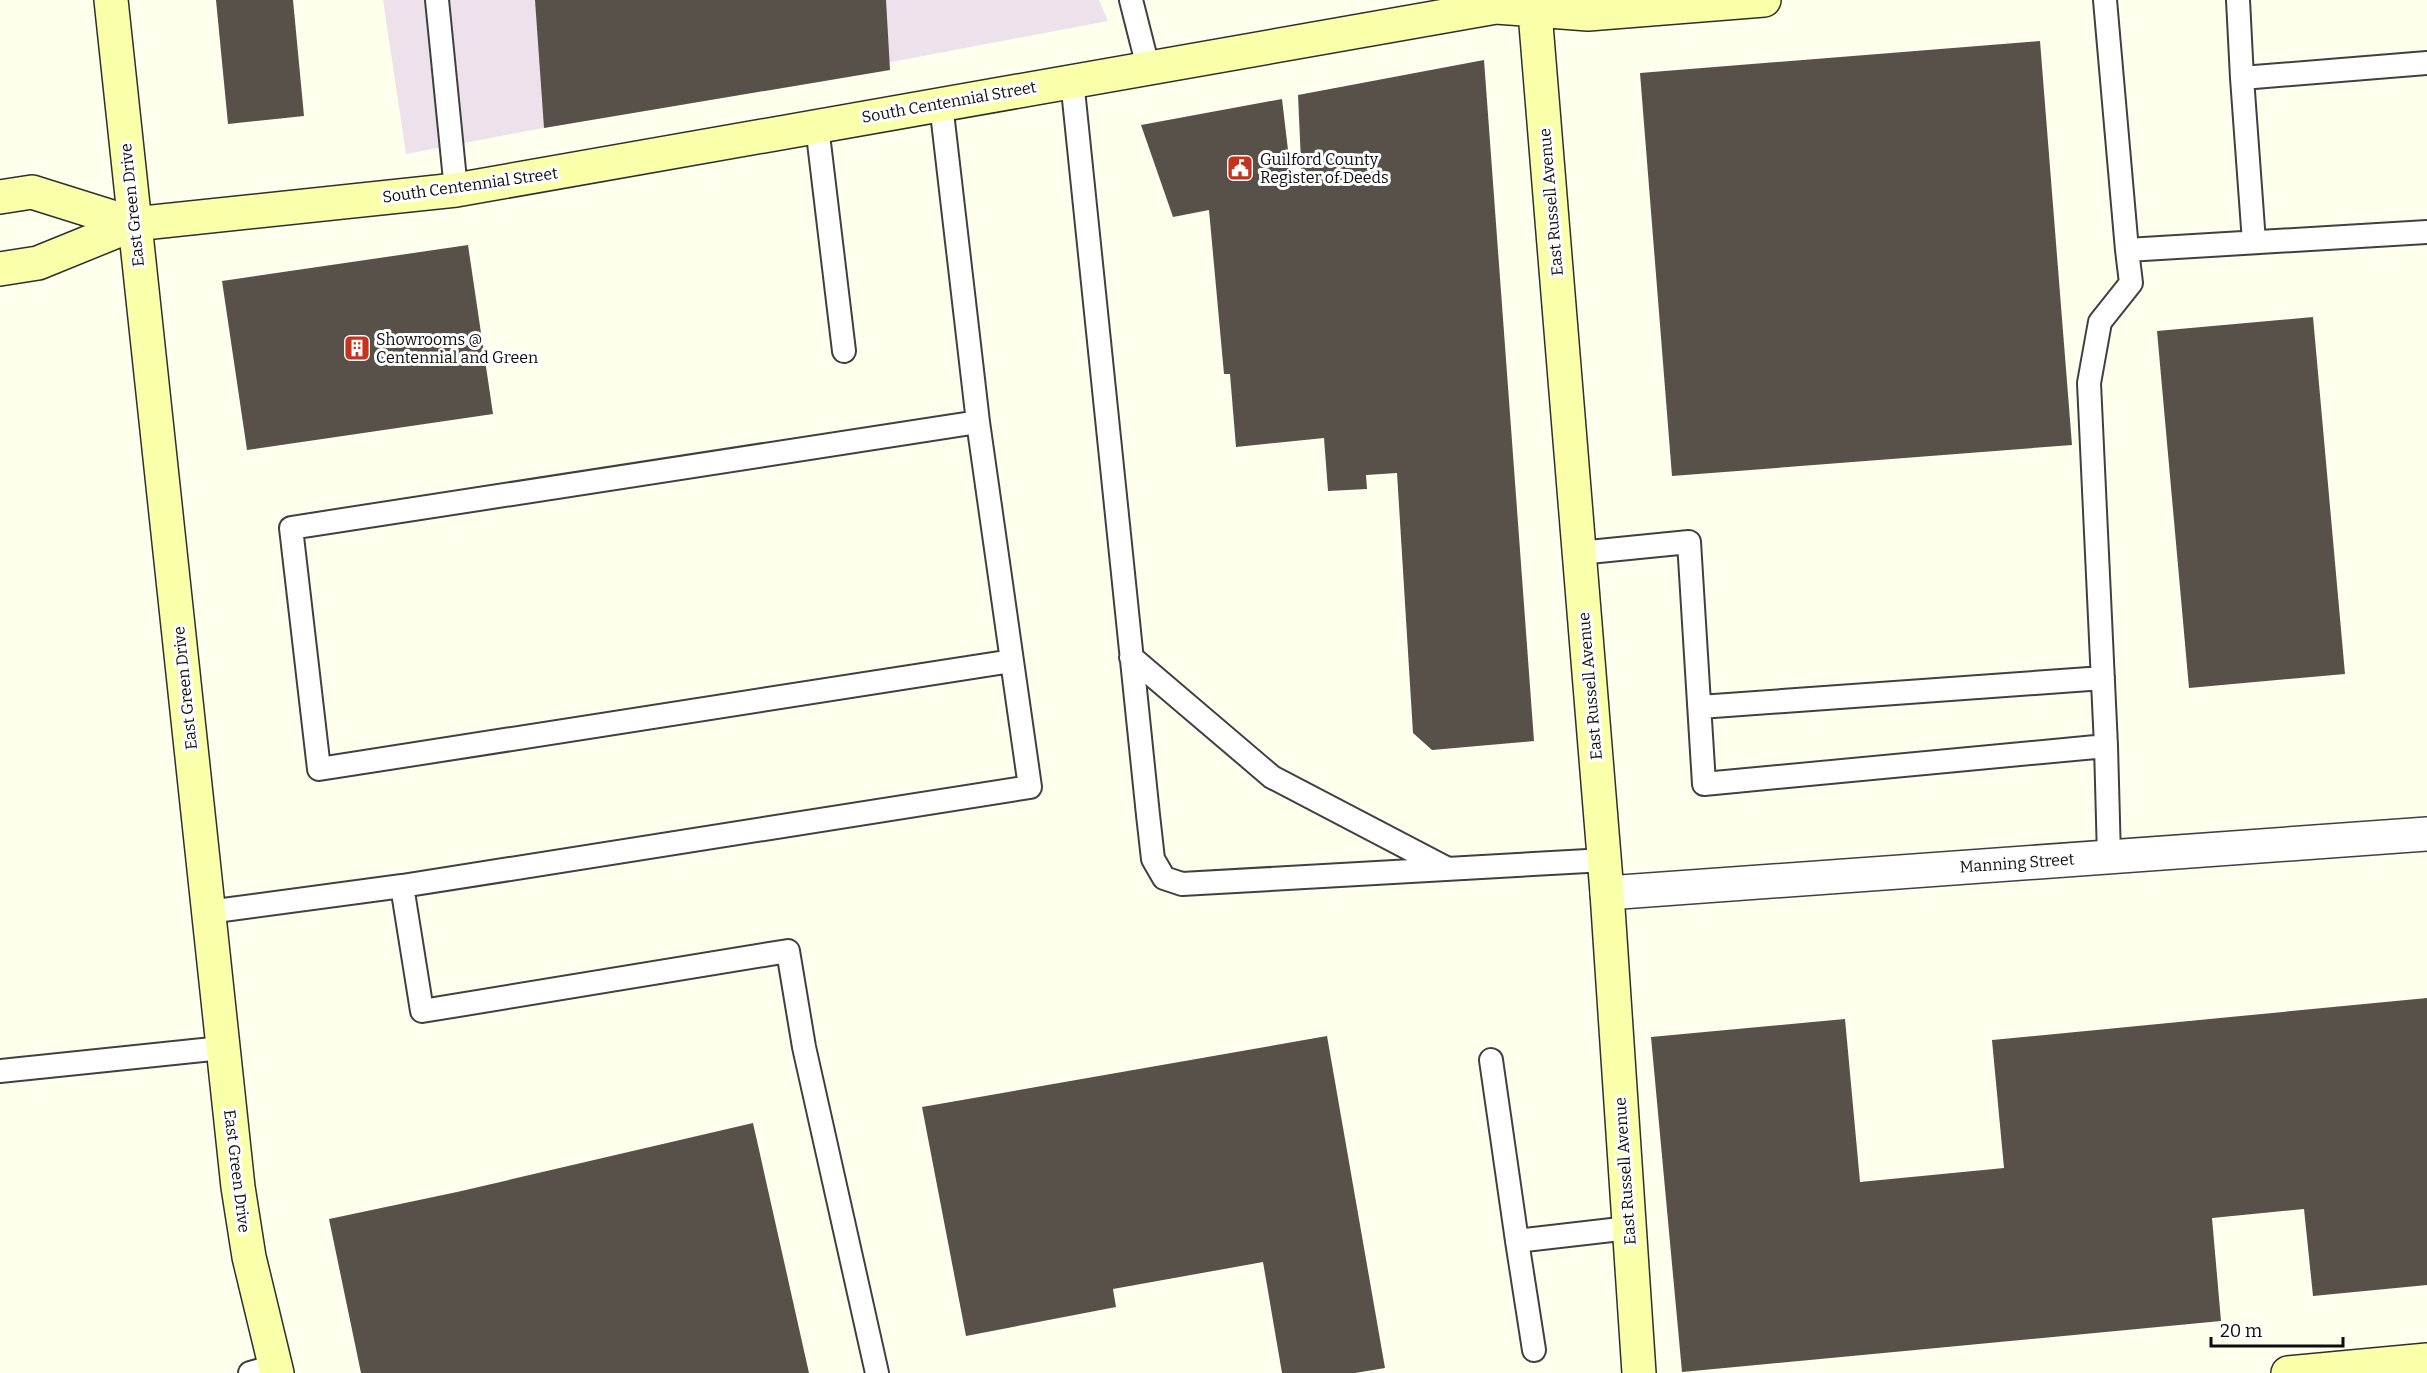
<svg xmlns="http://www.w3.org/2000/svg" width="2427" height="1373" viewBox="0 0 2427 1373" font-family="Bitter,serif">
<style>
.industrial{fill:#ede1ec}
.building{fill:#575149}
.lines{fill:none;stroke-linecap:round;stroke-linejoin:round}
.lane-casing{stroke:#404040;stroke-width:26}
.street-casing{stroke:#404040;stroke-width:36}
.secondary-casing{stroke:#2f2f2f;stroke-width:36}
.lane{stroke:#fff;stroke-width:22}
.street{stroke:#fff;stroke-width:33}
.secondary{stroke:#faffa9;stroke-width:33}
.labels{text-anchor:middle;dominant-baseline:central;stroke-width:6;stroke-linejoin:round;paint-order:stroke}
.street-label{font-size:16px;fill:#0d0d0d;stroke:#fff}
.poi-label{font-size:16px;fill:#0d0d0d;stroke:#fff;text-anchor:start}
</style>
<rect width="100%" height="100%" fill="#ffe"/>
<path class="industrial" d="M383 0H1099L1108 21 406 154Z"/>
<path class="building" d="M216 0H293L304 116 228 124Z
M535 0H886L890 70 544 128Z
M2040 41 2072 445 1672 476 1640 73Z
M1484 60 1534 741 1432 750 1413 733 1397 473 1366 475 1367 489 1328 491 1324 438 1236 447 1230 374H1224L1209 210 1173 217 1141 125 1282 99 1292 184H1302L1298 95Z
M468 245 493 414 247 450 222 281Z
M2313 317 2345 674 2189 688 2157 331Z
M2427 998V1285L2313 1296 2304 1209 2212 1218 2221 1321 1682 1372 1651 1037 1845 1019 1860 1182 2004 1168 1992 1040Z
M1327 1036 1385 1368 1355 1373H1282L1263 1262 1113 1289 1116 1307 966 1336 922 1107Z
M753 1123 809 1373H361L329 1219 457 1192Z"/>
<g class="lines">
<defs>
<path id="lane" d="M437 0 456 190
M1131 0 1148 67
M2105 0 2127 250
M2238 0 2242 78 2427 63
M2242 78 2254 242
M1072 80 1148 815 1153 859 1164 878 1182 884 1605 860
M817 126 844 351
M978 422 1012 661
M1579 553 1689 542 1704 784 2106 746 2089 383 2100 322 2131 283 2127 250 2427 232
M1131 657 1272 777 1446 868
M1700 707 2103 678
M2106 746 2109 857
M208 912 402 886
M1491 1060 1517 1241 1629 1228
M0 1071 222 1048
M1517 1241 1534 1350
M250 1373 275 1366
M877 1373 804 1047 788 951 422 1011 402 886 1030 787 1012 661 319 769 291 528 978 422 941 104"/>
<path id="street" d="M1607 893 2427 834"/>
<path id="secondary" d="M111 0 238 1187 249 1257 277 1373
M1534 0 1607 893 1639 1373
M0 197 32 192 134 224
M0 269 38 263 134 224 456 190 1496 7 1588 14 1764 0
M2288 1373 2427 1360"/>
</defs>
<use href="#lane" class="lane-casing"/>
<use href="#street" class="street-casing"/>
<use href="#secondary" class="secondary-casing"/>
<use href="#lane" class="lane"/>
<use href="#street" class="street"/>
<use href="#secondary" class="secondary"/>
</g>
<defs>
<symbol id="civic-square" viewBox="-11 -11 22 22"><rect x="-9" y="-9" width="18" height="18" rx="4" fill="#c5331e" stroke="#fff"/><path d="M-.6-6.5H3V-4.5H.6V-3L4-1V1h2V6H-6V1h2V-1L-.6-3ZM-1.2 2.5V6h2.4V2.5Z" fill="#fff"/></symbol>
<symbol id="building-square" viewBox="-11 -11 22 22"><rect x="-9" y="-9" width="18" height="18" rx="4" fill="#c5331e" stroke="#fff"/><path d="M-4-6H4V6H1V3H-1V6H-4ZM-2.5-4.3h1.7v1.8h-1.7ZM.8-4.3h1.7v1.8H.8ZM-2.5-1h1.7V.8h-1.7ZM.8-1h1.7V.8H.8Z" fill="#fff"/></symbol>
</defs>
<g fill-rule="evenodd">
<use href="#civic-square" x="1225" y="153" width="30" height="30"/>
<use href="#building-square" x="342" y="333" width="30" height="30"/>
</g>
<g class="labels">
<g class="street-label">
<text transform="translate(949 102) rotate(-10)">South Centennial Street</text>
<text transform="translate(470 185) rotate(-8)">South Centennial Street</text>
<text transform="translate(1551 202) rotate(-95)">East Russell Avenue</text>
<text transform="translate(132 205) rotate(-96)">East Green Drive</text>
<text transform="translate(1590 686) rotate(-95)">East Russell Avenue</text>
<text transform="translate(185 688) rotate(-96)">East Green Drive</text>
<text transform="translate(2017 863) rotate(-4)">Manning Street</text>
<text transform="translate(237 1171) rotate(83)">East Green Drive</text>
<text transform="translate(1625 1171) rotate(-94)">East Russell Avenue</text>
</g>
<g class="poi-label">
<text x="1260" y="159">Guilford County<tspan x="1260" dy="18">Register of Deeds</tspan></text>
<text x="376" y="339">Showrooms @<tspan x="376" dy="18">Centennial and Green</tspan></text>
</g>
</g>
<path d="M2211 1337v9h132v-9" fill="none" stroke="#0d0d0d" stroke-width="3"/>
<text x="2220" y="1337" font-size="18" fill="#0d0d0d" stroke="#ffffff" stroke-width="4.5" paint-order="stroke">20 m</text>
</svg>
